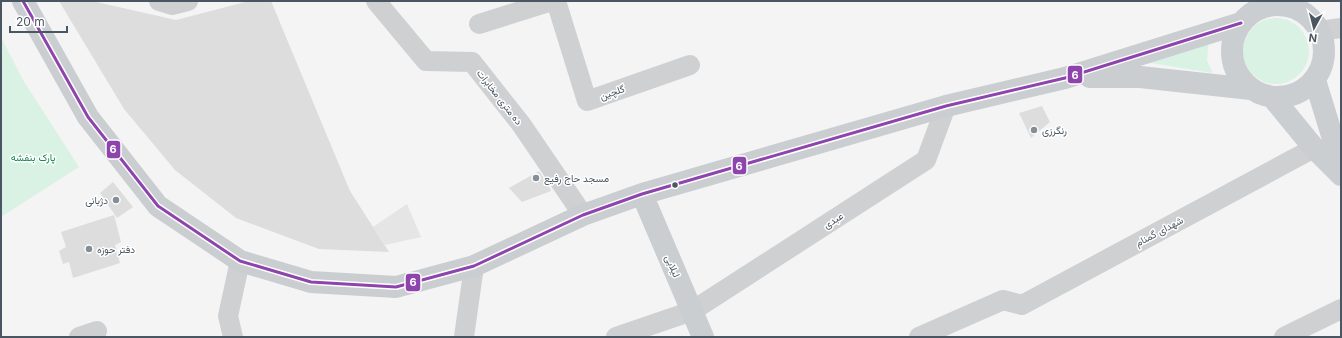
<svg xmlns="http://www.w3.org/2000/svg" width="1342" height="338" viewBox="0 0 1342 338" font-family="Inter,Vazirmatn,sans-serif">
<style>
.education{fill:#e6e5e6}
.green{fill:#d9f2e3}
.building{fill:#ddddde}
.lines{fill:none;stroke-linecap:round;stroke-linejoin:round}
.minor{stroke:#ced0d2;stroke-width:20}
.major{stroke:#caced1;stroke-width:22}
.bus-1-casing{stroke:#fff;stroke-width:6}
.bus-1{stroke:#8e44ad;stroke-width:3}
.poi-dot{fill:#868d94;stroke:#fff;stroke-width:1.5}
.bus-dot{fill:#4a5661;stroke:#fff;stroke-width:1.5}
.labels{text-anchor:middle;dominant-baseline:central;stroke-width:3;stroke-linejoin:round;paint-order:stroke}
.street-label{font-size:10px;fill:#4a5661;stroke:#fff}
.poi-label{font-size:10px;fill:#4a5661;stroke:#fff;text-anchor:start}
.park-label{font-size:10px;fill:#17864f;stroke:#fff}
.line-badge{stroke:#fff;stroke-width:1.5}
.badge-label{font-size:11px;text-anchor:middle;font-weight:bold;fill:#fff}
</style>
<rect width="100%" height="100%" fill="#f4f4f4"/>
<path class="education" d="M407 204 421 237 385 245 373 227Z"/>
<path class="green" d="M1243 51a33 33 0 1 1 66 0a33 33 0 1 1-66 0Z
M1209 36 1207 61 1213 73 1138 61Z
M1 37 23 80 79 167 1 217Z"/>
<path class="building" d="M59 1H92L176 20 249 1H271L350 191 389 252 319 249 236 218 175 170 124 109Z
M1042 106 1050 122 1031 138 1019 113Z
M539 171 549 186 551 191 522 202 509 188Z
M113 182 133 207 117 218 100 193Z
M114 215 121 242 115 245 120 263 73 278 69 262 63 264 59 251 66 247 61 232Z"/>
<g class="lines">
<path class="minor" d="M159 1 172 5 188 1
M376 1 426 61 472 62 521 124 583 215
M556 1 587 101 690 65
M1277 1V5
M479 24 552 1
M1320 31 1341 28
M79 337 97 331
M233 337 228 316 240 261
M464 337 474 266
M616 337 692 311 926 160 946 106
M919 337 1003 300 1022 305 1314 148
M1284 337 1341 309"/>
<path class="major" d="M23 1 88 117 158 206 240 261 311 282 396 287 474 266 583 215 642 194 946 106 1065 78 1241 23
M1232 51a46 46 0 1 1 92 0a46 46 0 1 1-92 0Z
M1090 77H1140L1251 89
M1315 80 1341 165
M1273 98 1314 148 1341 175
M642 194 703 337"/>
<defs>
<path id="bus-1" d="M23 1 88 117 158 206 240 261 311 282 396 287 474 266 583 215 642 194 946 106 1065 78 1241 23"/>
</defs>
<use href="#bus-1" class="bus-1-casing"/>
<use href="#bus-1" class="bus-1"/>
</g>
<g class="poi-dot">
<circle cx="1034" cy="130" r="4"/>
<circle cx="536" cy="178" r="4"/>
<circle cx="116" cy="200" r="4"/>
<circle cx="89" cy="249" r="4"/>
</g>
<circle class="bus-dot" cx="675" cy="185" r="3.5"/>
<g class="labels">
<g class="street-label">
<text transform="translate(612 92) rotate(-19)">گلچین</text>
<text transform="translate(500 97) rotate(52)">ده متری مخابرات</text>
<text transform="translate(833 220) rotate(-33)">عبدی</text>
<text transform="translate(1159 231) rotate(-28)">شهدای گمنام</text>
<text transform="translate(673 266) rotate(67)">لیلابی</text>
</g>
<g class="poi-label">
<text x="1042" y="130">رنگرزی</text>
<text x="544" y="178">مسجد حاج رفیع</text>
<text x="108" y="200" text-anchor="end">دژبانی</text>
<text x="97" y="249">دفتر حوزه</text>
</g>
<g class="park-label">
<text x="33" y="157">پارک بنفشه</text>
</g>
</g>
<g class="line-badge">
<rect x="1067" y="65" width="16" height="19" rx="4" fill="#8e44ad"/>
<rect x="106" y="140" width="15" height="19" rx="4" fill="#8e44ad"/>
<rect x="732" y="156" width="15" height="19" rx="4" fill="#8e44ad"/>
<rect x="405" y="273" width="16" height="19" rx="4" fill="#8e44ad"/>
</g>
<g class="badge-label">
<text x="1075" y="79">6</text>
<text x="113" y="153">6</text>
<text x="739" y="170">6</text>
<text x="413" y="286">6</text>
</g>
<rect width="1342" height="338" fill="none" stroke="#4a5661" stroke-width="4"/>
<g transform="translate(1314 28) rotate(187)" stroke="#ffffff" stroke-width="3" paint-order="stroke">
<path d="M0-3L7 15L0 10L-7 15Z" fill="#4a5661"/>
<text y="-6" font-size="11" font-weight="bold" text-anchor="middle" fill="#4a5661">N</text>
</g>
<path d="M10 26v6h57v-6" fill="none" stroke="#4a5661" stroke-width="2"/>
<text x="16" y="26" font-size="12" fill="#4a5661" stroke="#ffffff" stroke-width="3" paint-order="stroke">20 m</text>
</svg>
